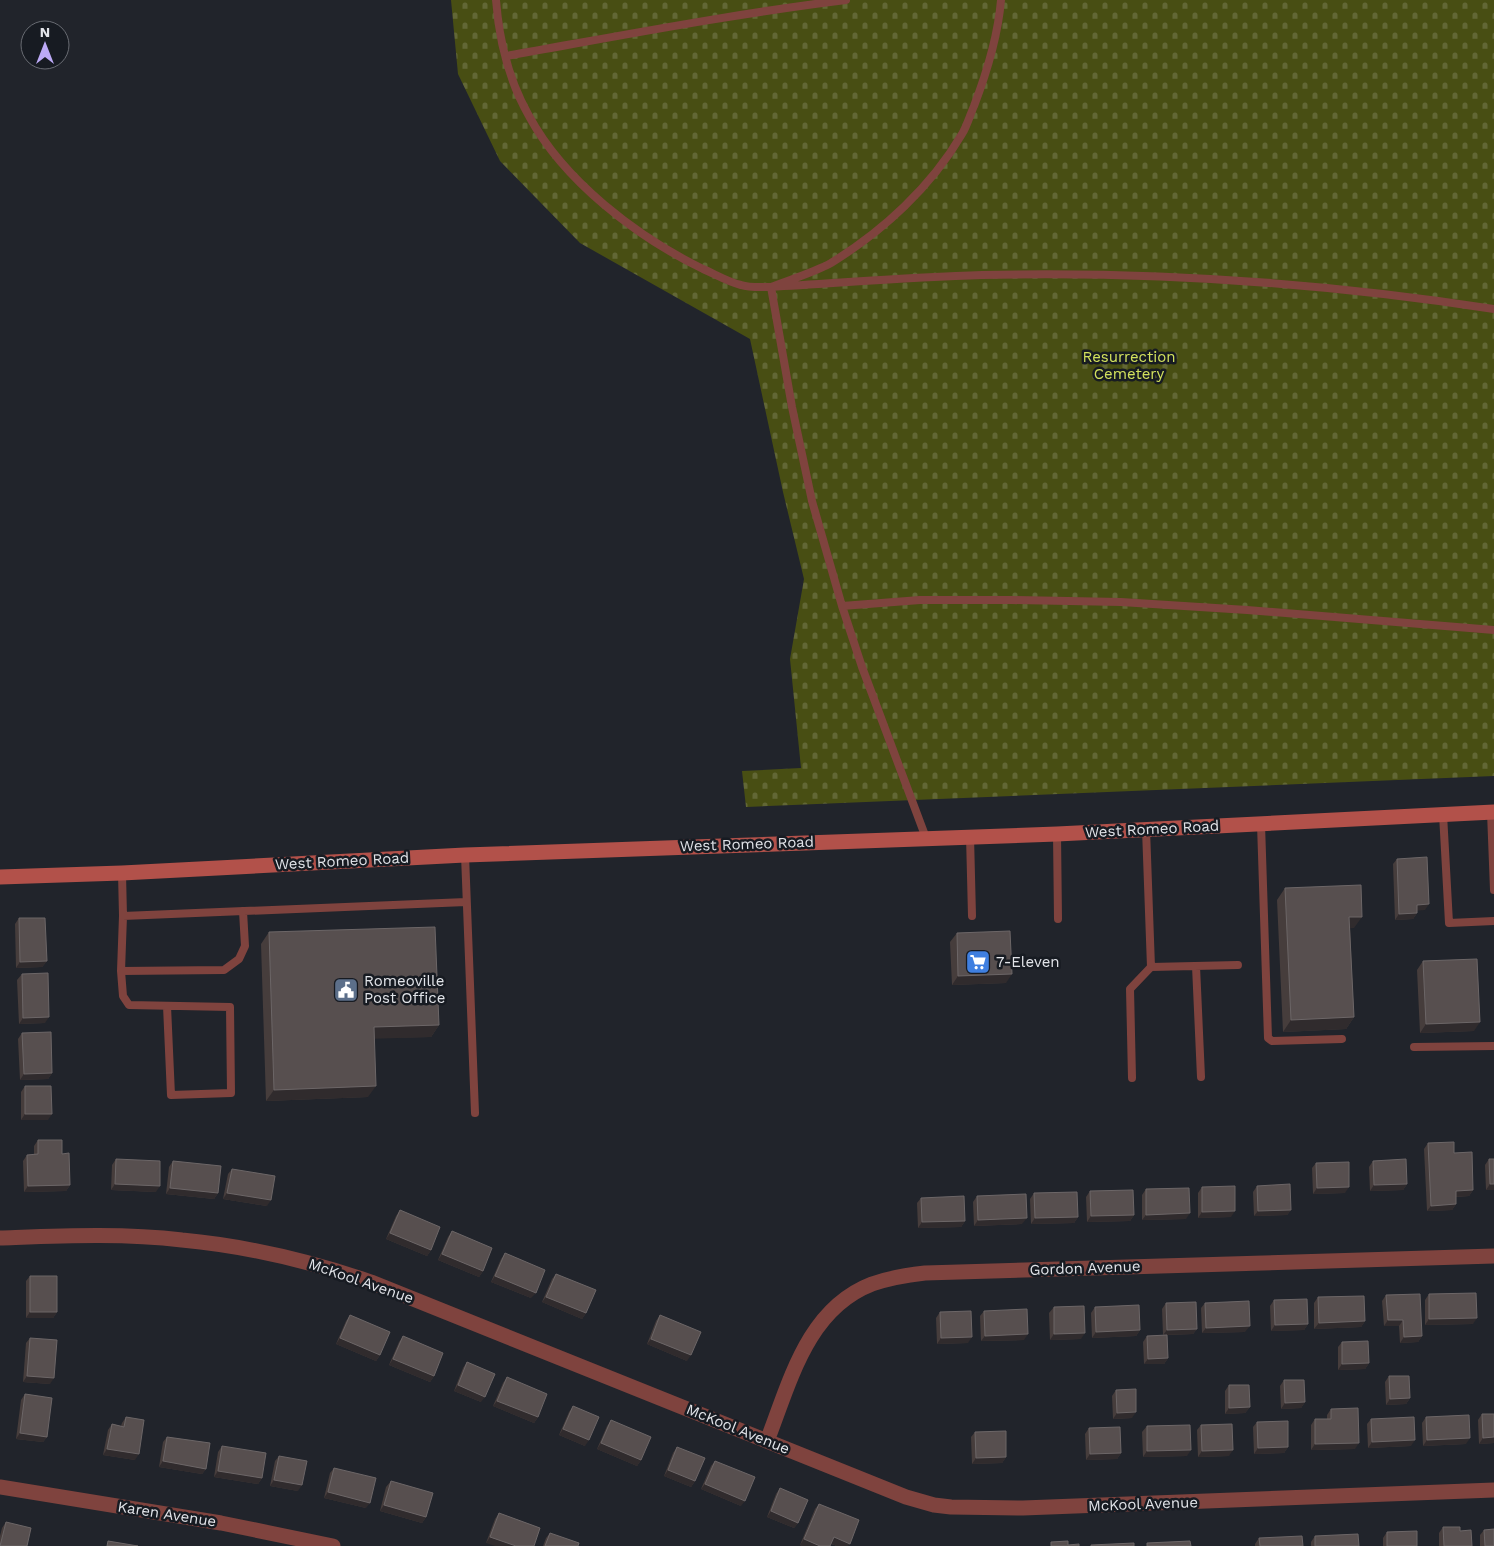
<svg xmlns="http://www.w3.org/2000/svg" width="1494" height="1546" viewBox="0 0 1494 1546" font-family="'Work Sans',sans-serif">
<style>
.cemetery{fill:url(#cemetery-stones)}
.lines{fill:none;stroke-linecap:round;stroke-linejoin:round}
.service{stroke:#7f433e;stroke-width:8}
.minor{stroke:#7f433e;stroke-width:15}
.secondary{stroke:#b2514a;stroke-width:15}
.wall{fill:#463d3c}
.shaded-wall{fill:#302b2d}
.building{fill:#574f4f;stroke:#6c6667}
.labels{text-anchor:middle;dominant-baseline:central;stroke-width:5;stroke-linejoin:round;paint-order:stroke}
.park-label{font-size:15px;fill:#d3e25d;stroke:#171b22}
.street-label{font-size:15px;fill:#e2e4e9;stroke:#171b22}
.poi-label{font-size:15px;fill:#e2e4e9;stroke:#171b22;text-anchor:start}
</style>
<defs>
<pattern id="cemetery-stones" width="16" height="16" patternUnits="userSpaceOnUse" patternTransform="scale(1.25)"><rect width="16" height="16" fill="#484e13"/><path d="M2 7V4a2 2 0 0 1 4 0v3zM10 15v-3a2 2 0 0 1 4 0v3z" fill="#626735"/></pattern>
</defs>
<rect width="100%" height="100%" fill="#21242b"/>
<path class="cemetery" d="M451 0H1494V776L746 807 742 771 801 768 790 659 804 579 783 492 750 339 580 243 500 161 458 74Z"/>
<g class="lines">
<path class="service" d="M496 0C499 39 509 81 529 116 564 181 637 237 703 269 715 274 728 282 741 285 750 288 762 287 771 287 841 283 912 277 982 275 1153 271 1325 283 1494 309
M506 56C619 36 732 14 846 0
M842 606 920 600H1011L1121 602 1247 610 1494 630
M1491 812 1494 890
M1443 814 1449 923 1494 921
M1261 824 1268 1038 1272 1041 1342 1039
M1057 834 1058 919
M970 836 972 916
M926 838 862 667 842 606 812 501 792 407 771 287C789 280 815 272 831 263 883 231 931 187 962 134 967 126 970 115 974 106 987 72 998 36 1001 0
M465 855 475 1113
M122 873 123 916 121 971 123 996 129 1005 230 1007 231 1093 171 1095 167 1006
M123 916 466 902
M1196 966 1201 1077
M1151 967 1238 965
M121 971 224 970 239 959 245 946 243 911
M1414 1047 1494 1046
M1132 1078 1130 989 1151 967 1146 829"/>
<path class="minor" d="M0 1238C60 1236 122 1233 182 1240 246 1246 310 1261 371 1282L906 1497 934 1505 951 1507 1023 1508 1494 1490
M767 1441C790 1382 807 1309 872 1284 889 1278 907 1275 925 1273L1494 1256
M0 1487 221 1523 333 1546"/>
<path class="secondary" d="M0 877 122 873 465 855 1057 834 1494 812"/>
</g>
<path class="wall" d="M1397 859 1425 910H1417V913L1413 919 1395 920 1393 864Z
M1285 888 1354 928H1350L1354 1017 1346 1029 1283 1032 1277 900Z
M19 918 47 961 42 967 16 968 15 924Z
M269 932 439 1025 431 1037 375 1038 368 1097 266 1101 261 944Z
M957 933 1006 983 952 985 950 942Z
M1423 961 1474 1031 1420 1033 1417 970Z
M22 974 45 1023 19 1024 17 980Z
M22 1033 52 1073 48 1079 20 1080 18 1039Z
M25 1086 48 1120H21V1092Z
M38 1140 62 1154 70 1185 66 1191 24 1192 23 1161 27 1155H34V1146Z
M1428 1143 1454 1153 1473 1190 1469 1196 1456 1197V1204L1452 1210 1427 1211 1424 1149Z
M116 1159 156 1192 111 1190 112 1165Z
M1489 1159 1494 1190H1486L1485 1165Z
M173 1161 218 1193 214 1199 166 1194 169 1167Z
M1373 1161 1407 1184 1403 1190 1370 1191 1369 1167Z
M1316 1163 1345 1193 1313 1194 1312 1168Z
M232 1169 267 1206 223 1199 228 1174Z
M1257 1186 1291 1210 1287 1215 1254 1216 1253 1192Z
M1202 1187 1231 1217 1198 1218V1193Z
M1146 1189 1186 1219 1142 1220V1195Z
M1090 1191 1134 1215 1130 1221 1087 1222 1086 1197Z
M1034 1193 1078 1217 1074 1223 1031 1224 1030 1199Z
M977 1196 1022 1224 974 1226 973 1202Z
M921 1198 965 1221 961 1227 918 1228 917 1203Z
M400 1210 431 1250 427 1256 386 1239 396 1216Z
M452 1231 483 1271 479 1277 438 1260 448 1237Z
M505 1253 531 1298 491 1282 501 1259Z
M556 1274 586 1313 582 1319 542 1302 552 1279Z
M30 1276 57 1312 53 1318H26V1281Z
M1429 1294 1473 1324 1425 1325V1300Z
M1386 1295 1422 1336 1418 1342 1400 1343 1399 1326H1384L1382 1301Z
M1318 1297 1365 1321 1361 1327 1314 1329V1303Z
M1274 1300 1308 1324 1304 1330 1271 1331 1270 1306Z
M1166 1303 1197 1329 1193 1334 1167 1335 1168 1358 1164 1364H1144L1143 1342 1147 1336 1163 1335 1162 1309Z
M1205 1303 1245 1332 1202 1333 1201 1308Z
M1054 1307 1081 1339 1050 1340 1049 1313Z
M1095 1307 1140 1330 1136 1336 1092 1338 1091 1313Z
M984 1311 1024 1340 981 1341 980 1316Z
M940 1312 968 1343 937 1344 936 1318Z
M350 1315 380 1355 376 1361 336 1344 346 1321Z
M660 1315 687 1361 647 1344 656 1321Z
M403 1336 434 1376 430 1382 389 1365 399 1342Z
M30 1338 50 1384 23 1382 26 1343Z
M1342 1342 1369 1363 1365 1369 1338 1370V1347Z
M467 1362 481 1402 454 1391 463 1368Z
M1389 1376 1410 1398 1406 1404 1386 1405 1385 1382Z
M507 1377 538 1417 534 1423 493 1406 503 1383Z
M1284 1380 1305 1402 1301 1408 1281 1409 1280 1386Z
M1229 1385 1250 1407 1245 1413 1225 1414V1391Z
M1116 1390 1132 1418 1113 1419 1112 1396Z
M25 1394 47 1437 43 1442 16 1439 21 1400Z
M573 1406 585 1446 559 1435 569 1412Z
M1331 1409 1355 1449 1311 1450V1425L1315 1419H1327V1415Z
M1482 1414 1494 1443 1479 1444 1478 1420Z
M126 1417 135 1460 103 1455 108 1430 112 1424 121 1426 122 1423Z
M1426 1417 1466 1444 1423 1446 1422 1423Z
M1371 1419 1411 1446 1368 1448 1367 1424Z
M611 1420 641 1460 637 1466 597 1449 607 1426Z
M1257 1422 1288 1447 1284 1453 1254 1454 1253 1427Z
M1201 1425 1229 1456 1198 1457 1197 1430Z
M1147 1426 1187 1456 1143 1457 1142 1432Z
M1089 1428 1121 1453 1117 1459 1086 1460 1085 1434Z
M975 1432 1006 1457 1002 1463 972 1464 971 1437Z
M167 1437 206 1469 202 1474 159 1467 163 1442Z
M222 1446 262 1478 258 1484 214 1477 218 1452Z
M677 1447 695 1481 691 1487 664 1476 673 1453Z
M279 1456 298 1491 270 1486 275 1461Z
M715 1461 741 1506 701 1489 711 1466Z
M334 1468 366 1508 324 1498 330 1473Z
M391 1481 426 1517 422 1523 380 1511 386 1487Z
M780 1488 798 1523 794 1528 767 1517 776 1494Z
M819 1504 837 1546 831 1544 830 1546H802L800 1545 815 1509Z
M499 1513 540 1528 486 1543 495 1519Z
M6 1522 0 1546V1536L2 1528Z
M1443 1527 1460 1531 1472 1546H1439V1533Z
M1484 1530 1494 1546H1480V1535Z
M1387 1532 1417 1546H1383V1538Z
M550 1533 578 1546H543L546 1538Z
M1315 1536 1359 1546H1311V1542Z
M1259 1538 1303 1546H1255V1544Z"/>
<path class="shaded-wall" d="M1429 904 1425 910 1413 911 1417 905Z
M1417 913 1413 919 1395 920 1399 914Z
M1349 917H1362L1354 928 1341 929Z
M47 961 42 967 16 968 20 962Z
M1012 974 1006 983 952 985 958 976Z
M49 1017 45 1023 19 1024 23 1018Z
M1354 1017 1346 1029 1283 1032 1291 1020Z
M1480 1022 1474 1031 1420 1033 1426 1024Z
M439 1025 431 1037 366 1039 374 1027Z
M52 1073 48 1079 20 1080 24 1074Z
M376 1086 368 1097 266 1101 274 1090Z
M25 1114H52L48 1120H21Z
M115 1184 160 1186 156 1192 111 1190Z
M1407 1184 1403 1190 1370 1191 1374 1185Z
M1490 1184H1494V1190H1486Z
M70 1185 66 1191 24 1192 28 1186Z
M1349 1187 1345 1193 1313 1194 1317 1188Z
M170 1188 218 1193 214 1199 166 1194Z
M1473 1190 1469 1196 1452 1197 1456 1191Z
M227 1193 271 1200 267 1206 223 1199Z
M1456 1204 1452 1210 1427 1211 1431 1206Z
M1291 1210 1287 1215 1254 1216 1258 1211Z
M1235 1211 1231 1217 1198 1218 1202 1212Z
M1190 1213 1186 1219 1142 1220 1146 1215Z
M1134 1215 1130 1221 1087 1222 1091 1216Z
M1078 1217 1074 1223 1031 1224 1035 1218Z
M1027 1218 1022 1224 974 1226 978 1220Z
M965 1221 961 1227 918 1228 922 1222Z
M390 1233 431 1250 427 1256 386 1239Z
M442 1254 483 1271 479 1277 438 1260Z
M495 1276 536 1293 531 1298 491 1282Z
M546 1297 586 1313 582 1319 542 1302Z
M30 1312H57L53 1318H26Z
M1477 1318 1473 1324 1425 1325 1429 1319Z
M1388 1320H1403L1399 1326H1384Z
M1365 1321 1361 1327 1314 1329 1319 1323Z
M1308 1324 1304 1330 1271 1331 1275 1325Z
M1250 1326 1245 1332 1202 1333 1206 1328Z
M1197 1329 1193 1334 1163 1335 1167 1330Z
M1140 1330 1136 1336 1092 1338 1096 1332Z
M1085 1333 1081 1339 1050 1340 1054 1334Z
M1028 1334 1024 1340 981 1341 985 1336Z
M1422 1336 1418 1342 1400 1343 1404 1337Z
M972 1337 968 1343 937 1344 941 1338Z
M340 1338 380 1355 376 1361 336 1344Z
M651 1339 691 1355 687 1361 647 1344Z
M1168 1358 1164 1364H1144L1148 1359Z
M393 1359 434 1376 430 1382 389 1365Z
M1369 1363 1365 1369 1338 1370 1342 1364Z
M27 1376 54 1378 50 1384 23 1382Z
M458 1385 485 1397 481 1402 454 1391Z
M1410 1398 1406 1404 1386 1405 1390 1399Z
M497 1401 538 1417 534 1423 493 1406Z
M1305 1402 1301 1408 1281 1409 1285 1403Z
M1250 1407 1245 1413 1225 1414 1229 1408Z
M1136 1412 1132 1418 1113 1419 1117 1413Z
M563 1429 589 1440 585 1446 559 1435Z
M20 1433 47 1437 43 1442 16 1439Z
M1494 1437V1443L1479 1444 1483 1438Z
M1470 1438 1466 1444 1423 1446 1427 1440Z
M1415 1440 1411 1446 1368 1448 1372 1442Z
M601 1443 641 1460 637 1466 597 1449Z
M1359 1443 1355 1449 1311 1450 1315 1444Z
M1288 1447 1284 1453 1254 1454 1258 1448Z
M107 1449 139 1454 135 1460 103 1455Z
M1191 1450 1187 1456 1143 1457 1147 1451Z
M1233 1450 1229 1456 1198 1457 1202 1451Z
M1121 1453 1117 1459 1086 1460 1090 1454Z
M1006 1457 1002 1463 972 1464 976 1458Z
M163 1461 206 1469 202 1474 159 1467Z
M668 1470 695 1481 691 1487 664 1476Z
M218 1471 262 1478 258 1484 214 1477Z
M274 1480 302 1485 298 1491 270 1486Z
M705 1484 745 1501 741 1506 701 1489Z
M328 1492 370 1503 366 1508 324 1498Z
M384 1505 426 1517 422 1523 380 1511Z
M771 1511 798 1523 794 1528 767 1517Z
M490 1537 516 1546H495L486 1543Z
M834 1537 850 1544 848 1546H837L829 1543Z
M804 1539 820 1546H802L800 1545Z"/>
<path class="building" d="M1427 857 1429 904 1417 905V913L1399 914 1397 859Z
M1361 885 1362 917H1349L1354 1017 1291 1020 1285 888Z
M19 918H45L47 961 20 962Z
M435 927 439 1025 374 1027 376 1086 274 1090 269 932Z
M1010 931 1012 974 958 976 957 933Z
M1477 959 1480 1022 1426 1024 1423 961Z
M48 973 49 1017 23 1018 22 974Z
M51 1032 52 1073 24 1074 22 1033Z
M25 1086H51L52 1114H25Z
M38 1140H62V1154L69 1153 70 1185 28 1186 27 1155 38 1154Z
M1454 1142V1153L1472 1152 1473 1190 1456 1191V1204L1431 1206 1428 1143Z
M116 1159 160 1161V1186L115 1184Z
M1406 1159 1407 1184 1374 1185 1373 1161Z
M1489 1159H1494V1184H1490Z
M173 1161 221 1166 218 1193 170 1188Z
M1349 1162V1187L1317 1188 1316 1163Z
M232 1169 275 1176 271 1200 227 1193Z
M1290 1184 1291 1210 1258 1211 1257 1186Z
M1235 1186V1211L1202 1212V1187Z
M1189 1188 1190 1213 1146 1215V1189Z
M1133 1190 1134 1215 1091 1216 1090 1191Z
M1077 1192 1078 1217 1035 1218 1034 1193Z
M1026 1194 1027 1218 978 1220 977 1196Z
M964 1196 965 1221 922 1222 921 1198Z
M400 1210 440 1227 431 1250 390 1233Z
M452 1231 492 1248 483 1271 442 1254Z
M505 1253 545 1270 536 1293 495 1276Z
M556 1274 596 1290 586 1313 546 1297Z
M30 1276H57V1312H30Z
M1476 1293 1477 1318 1429 1319V1294Z
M1420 1294 1422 1336 1404 1337 1403 1320H1388L1386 1295Z
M1364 1296 1365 1321 1319 1323 1318 1297Z
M1307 1299 1308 1324 1275 1325 1274 1300Z
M1249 1301 1250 1326 1206 1328 1205 1303Z
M1196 1302 1197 1329 1167 1330 1166 1303Z
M1139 1305 1140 1330 1096 1332 1095 1307Z
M1084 1306 1085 1333 1054 1334V1307Z
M1027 1309 1028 1334 985 1336 984 1311Z
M971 1311 972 1337 941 1338 940 1312Z
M350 1315 390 1332 380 1355 340 1338Z
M660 1315 701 1332 691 1355 651 1339Z
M1167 1335 1168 1358 1148 1359 1147 1336Z
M403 1336 443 1353 434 1376 393 1359Z
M30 1338 57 1340 54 1378 27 1376Z
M1368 1341 1369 1363 1342 1364V1342Z
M467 1362 495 1374 485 1397 458 1385Z
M1389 1376H1409L1410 1398 1390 1399Z
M507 1377 547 1394 538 1417 497 1401Z
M1284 1380H1304L1305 1402 1285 1403Z
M1229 1385H1249L1250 1407 1229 1408Z
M1136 1389V1412L1117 1413 1116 1390Z
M25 1394 52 1398 47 1437 20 1433Z
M573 1406 599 1417 589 1440 563 1429Z
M1358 1408 1359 1443 1315 1444V1419H1331V1409Z
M1482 1414H1494V1437L1483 1438Z
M1469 1415 1470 1438 1427 1440 1426 1417Z
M126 1417 144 1420 139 1454 107 1449 112 1424 124 1427Z
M1414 1417 1415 1440 1372 1442 1371 1419Z
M611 1420 651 1437 641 1460 601 1443Z
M1288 1421V1447L1258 1448 1257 1422Z
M1232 1424 1233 1450 1202 1451 1201 1425Z
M1190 1425 1191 1450 1147 1451V1426Z
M1120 1427 1121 1453 1090 1454 1089 1428Z
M1006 1431V1457L976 1458 975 1432Z
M167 1437 210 1443 206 1469 163 1461Z
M222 1446 266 1453 262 1478 218 1471Z
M677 1447 705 1458 695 1481 668 1470Z
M279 1456 307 1461 302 1485 274 1480Z
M715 1461 755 1477 745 1501 705 1484Z
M334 1468 376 1478 370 1503 328 1492Z
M391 1481 433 1493 426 1517 384 1505Z
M780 1488 808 1500 798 1523 771 1511Z
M819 1504 859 1520 850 1544 834 1537 830 1546H820L804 1539Z
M499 1513 540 1528 534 1546H516L490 1537Z
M6 1522 31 1528 27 1546H0Z
M1443 1527H1460V1531L1471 1530 1472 1546H1444Z
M1494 1529V1546H1485L1484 1530Z
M1417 1531V1546H1387V1532Z
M550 1533 579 1543 578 1546H545Z
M1358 1534 1359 1546H1315V1536Z
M1302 1536 1303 1546H1260L1259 1538Z
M108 1541 138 1546H107Z
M1068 1541V1545L1079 1544V1546H1051V1542Z
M1190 1541 1191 1546H1147V1543Z
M1134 1543V1546H1091V1545Z"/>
<defs>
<symbol id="supermarket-square" viewBox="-11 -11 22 22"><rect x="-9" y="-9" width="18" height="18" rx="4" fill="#3f7fe0" stroke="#171b22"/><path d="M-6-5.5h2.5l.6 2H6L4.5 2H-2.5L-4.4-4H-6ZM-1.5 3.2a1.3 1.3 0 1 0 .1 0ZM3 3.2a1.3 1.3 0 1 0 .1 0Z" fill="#fff"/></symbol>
<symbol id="civic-square" viewBox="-11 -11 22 22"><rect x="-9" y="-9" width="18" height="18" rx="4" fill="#5c6f8a" stroke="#171b22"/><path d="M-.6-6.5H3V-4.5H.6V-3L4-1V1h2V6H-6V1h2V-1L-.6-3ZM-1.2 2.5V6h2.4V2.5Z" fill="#fff"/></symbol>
</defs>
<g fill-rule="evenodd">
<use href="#supermarket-square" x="964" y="948" width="28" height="28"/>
<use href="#civic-square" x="332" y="976" width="28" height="28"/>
</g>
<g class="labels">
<g class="park-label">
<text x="1129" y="357">Resurrection<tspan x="1129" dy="17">Cemetery</tspan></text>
</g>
<g class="street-label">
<text transform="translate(1152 829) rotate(-3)">West Romeo Road</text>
<text transform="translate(747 844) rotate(-2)">West Romeo Road</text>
<text transform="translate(342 861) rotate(-3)">West Romeo Road</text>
<text transform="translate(1085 1268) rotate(-2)">Gordon Avenue</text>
<text transform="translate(361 1281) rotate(19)">McKool Avenue</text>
<text transform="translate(738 1429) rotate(22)">McKool Avenue</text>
<text transform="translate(1143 1504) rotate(-2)">McKool Avenue</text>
<text transform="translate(167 1514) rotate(9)">Karen Avenue</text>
</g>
<g class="poi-label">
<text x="996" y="962">7-Eleven</text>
<text x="364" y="981">Romeoville<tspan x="364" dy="17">Post Office</tspan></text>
</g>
</g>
<g transform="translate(45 45)"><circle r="24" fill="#171b22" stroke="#686b72"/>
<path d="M0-4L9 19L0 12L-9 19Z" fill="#bcaaf6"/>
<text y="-8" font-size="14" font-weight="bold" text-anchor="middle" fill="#e2e4e9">N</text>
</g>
</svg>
